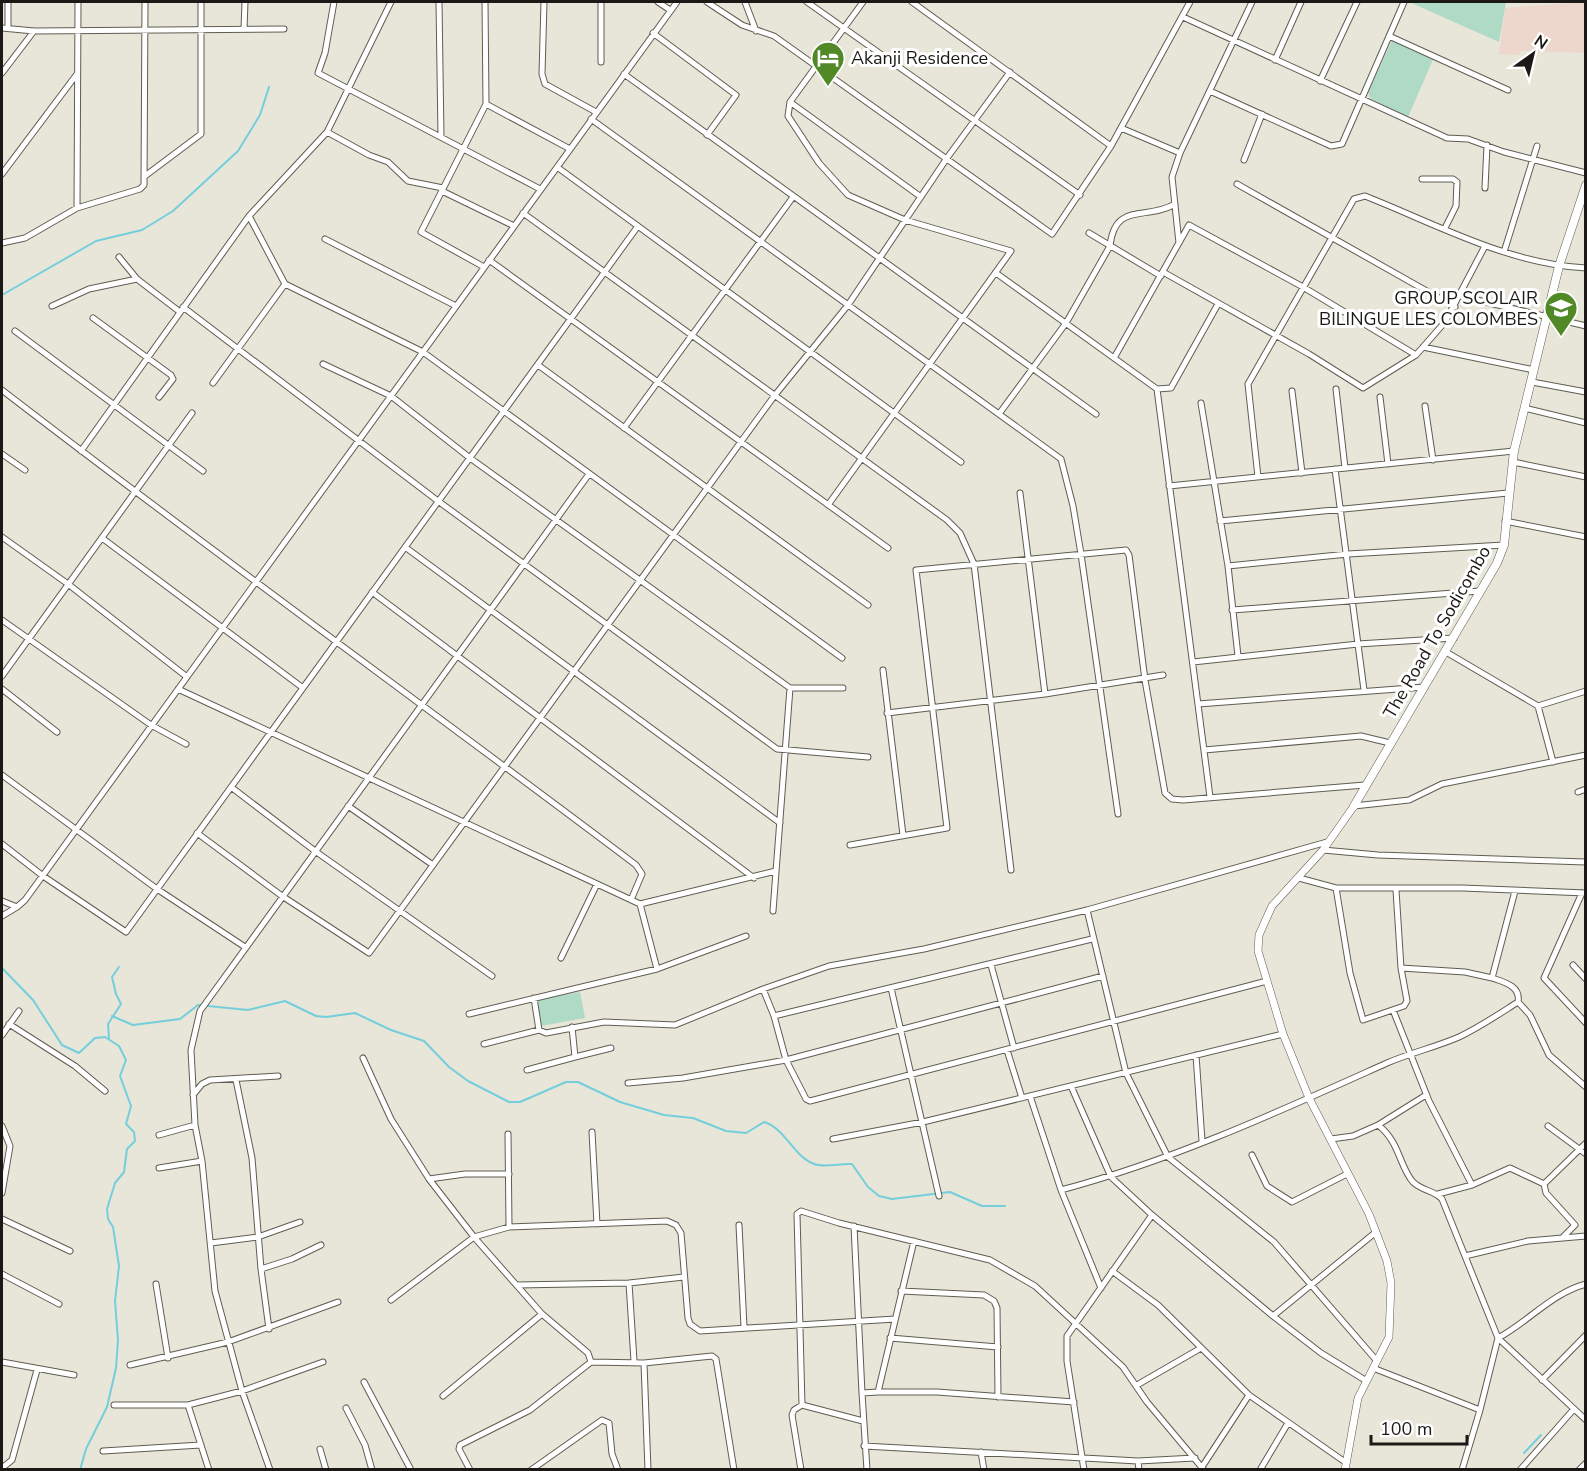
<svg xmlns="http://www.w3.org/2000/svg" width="1587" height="1471" viewBox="0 0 1587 1471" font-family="'Nunito Sans',sans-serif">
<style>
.education{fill:#edd6cb}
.green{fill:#afdac5}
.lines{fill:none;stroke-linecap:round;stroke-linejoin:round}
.stream{stroke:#74cedc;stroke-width:2}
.minor-casing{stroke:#5f5d52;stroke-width:7}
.tertiary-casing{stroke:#5f5d52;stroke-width:8}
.secondary-casing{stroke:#5f5d52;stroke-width:9}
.minor{stroke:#fff;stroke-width:5}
.tertiary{stroke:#fff;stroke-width:7}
.secondary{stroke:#fff;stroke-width:8}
.labels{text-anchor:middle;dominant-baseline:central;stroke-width:6;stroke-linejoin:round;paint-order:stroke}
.poi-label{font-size:18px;fill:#1a1915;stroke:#fff;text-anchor:start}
.street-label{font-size:18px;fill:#1a1915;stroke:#fff}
</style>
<rect width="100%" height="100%" fill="#e8e6d9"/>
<path class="education" d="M1585 2V53L1520 51V55L1499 54 1505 8Z"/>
<path class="green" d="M1409 2H1506L1499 42Z
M1394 36 1435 55 1408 117 1371 99 1368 93Z
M580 992 585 1018 541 1026 535 1000Z"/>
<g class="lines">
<path class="stream" d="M2 295 96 241 142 230 173 211 238 151 260 115 269 87
M2 968 33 1000 62 1045 79 1053 95 1038 105 1037 119 1046 126 1060 120 1076 131 1106 126 1124 134 1132 135 1141 127 1149 124 1172 115 1183 107 1209 108 1219 113 1227 119 1266 115 1301 118 1340 116 1368 107 1407 86 1449 80 1470
M112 1016 133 1025 180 1019 198 1005 248 1010 285 1001 316 1016 326 1017 355 1013 391 1030 424 1041 449 1067 468 1081 509 1102H520L566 1082H578L620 1102 664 1115 693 1118 726 1131 746 1133 764 1122C785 1128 793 1156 814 1164 825 1168 841 1163 852 1164L868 1187 879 1196 892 1199 950 1192 982 1206H1005
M109 1038 108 1024 121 1004 116 994 112 977 119 967
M1524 1453 1541 1435"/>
<defs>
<path id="minor" d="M8 2V27
M334 2 325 53 318 73 540 189
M439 2 441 137
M544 2 542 74 545 84 596 112
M601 2V62
M658 2 670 10
M707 2 742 25 774 36 1052 234 1111 146 1190 2
M745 2 756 31
M807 2 1080 195
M912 2 1111 146
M1183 17 1447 138 1468 139 1504 152 1586 173
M2 28 34 31 284 29
M244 29 245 2
M653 33 736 95 707 135
M1389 36 1508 90
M1275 60 1301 2
M2 73 34 31
M624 74 1096 414
M1320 81 1357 2
M1210 91 1331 146 1342 144 1404 2
M790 102 921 197
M486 104 570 149
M591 119 1061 459 1073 506 1081 554 1118 814
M1121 128 1180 153
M327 132 369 155 388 162 408 181 443 188
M1244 160 1262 114
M557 167 961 462
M2 174 77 74
M145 176 201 134V2
M1422 179H1453L1457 182 1456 206 1445 228
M1237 184 1455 307
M1485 188 1487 145
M442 191 514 226
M77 208 78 2
M523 213 947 520 960 533 974 564 1011 870
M249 216 285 284 423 352 842 658
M1089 233 1161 276
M325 239 456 306
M2 243 25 238 77 208 140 189 144 185 145 2
M1179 243 1172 177 1180 153 1252 2
M1504 252 1537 146
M119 257 137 279 180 312
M489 260 888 548
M484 267 421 232 486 104 485 2
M1163 272 1309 354 1363 388 1416 355 1445 322 1485 246
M996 273 1157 389 1171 388 1218 304
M1460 296 1586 326
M52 306 89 289 137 279
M183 307 438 501 777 749 868 757
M93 318 171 375 173 379 159 397
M15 331 203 471
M1423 347 1534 370
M1114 358 1189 225 1303 287 1416 355
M323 364 391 396 470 458 790 688H843
M538 365 868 605
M1532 382 1586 392
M213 383 285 284
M1157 389 1210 797
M1336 389 1345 468
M2 390C211 551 425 706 636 865L642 874 631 900
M1292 391 1302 473
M1380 397 1388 464
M1201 403 1228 566 1238 656
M1425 406 1433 460
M1524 408 1586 423
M999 414 1066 323 1110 246C1115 201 1146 221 1175 204
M624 428 793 197
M81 451 249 216 327 132 391 2
M2 454 25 470
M1513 462 1586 477
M1335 469 1364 690
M1258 477 1248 384 1354 199 1365 196C1436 224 1508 264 1586 268
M1169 486 1514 451
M1020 493 1045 694
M828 505 1011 251 905 220 848 195 819 163 788 116 790 102 863 2
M1220 521 1508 493
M1505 521 1586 537
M2 537 68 584 187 677
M102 538 303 688
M405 547 780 823
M1228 566 1348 554 1504 545
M372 592 754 878
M1232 610 1480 591
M2 620 151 725 186 744
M1446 652 1538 706 1553 762
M1193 662 1358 644 1454 638
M883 670 903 835
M2 676 192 413
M2 689 57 732
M178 689 640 904 776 871
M1198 704 1425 687
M1538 706 1586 691
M887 713 1045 694 1163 675
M1204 750 1361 736 1390 743
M2 775 157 889 245 947
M231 787 315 851 492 976
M1578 792 1586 789
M348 806 433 865
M1354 806 1409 800 1442 784 1586 755
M197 833 282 896 369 953 775 395 848 305 947 158 1010 72
M1327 842 1087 910 1126 1073 1168 1157 1274 1242 1377 1361
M2 844 43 876 126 932 638 226
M850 845 947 828 916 570 1126 550 1129 555 1145 680 1165 793 1172 799 1183 800 1365 785
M1323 850 1378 855 1586 862
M1299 878 1336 888H1462L1586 893
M1336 888 1350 973 1363 1020 1404 1006 1407 1001 1401 968 1396 890
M1582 893 1544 978 1586 1023
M2 901 17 907 25 900 677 2
M640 904 657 969
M773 911 790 688
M2 916 17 907
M561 958 597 884
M991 965 1014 1048
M1573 965 1586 979
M1401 968 1465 972 1492 978 1515 891
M891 988 939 1196
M763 989 829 966 924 949 1087 910
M534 998 539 1030 546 1033 604 1022 675 1025 763 989 774 1016 786 1060 1103 976
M1518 1002 1530 1015 1549 1055 1586 1087
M1393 1010 1429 1101 1472 1185
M469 1014 657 969 746 936
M774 1016 1092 939
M9 1024 75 1066 105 1091
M2 1035 19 1011
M484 1044 539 1030
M1007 1050 1022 1098
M1196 1055 1202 1141
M575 1057 611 1048
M363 1058 391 1119 429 1179 474 1237 542 1314 588 1353 591 1362
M527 1070 575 1057 572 1027
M236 1080 252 1158 261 1269 269 1329
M628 1083 683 1078 786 1060 806 1099 810 1101 1267 981
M1071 1086 1111 1177 1152 1215 1273 1316 1321 1353 1365 1380
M193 1095 202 1084 210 1080 278 1076
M1030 1096 1061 1190 1101 1288
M1378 1125 1426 1095
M2 1126 10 1146 2 1193
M1548 1126 1586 1154
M592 1132 597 1224
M508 1134 509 1227
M159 1135 195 1125
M833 1139 923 1122 1283 1034
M1331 1139 1353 1136 1378 1125C1400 1142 1399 1166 1413 1182 1422 1191 1434 1190 1442 1199L1498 1338 1586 1420
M1252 1155 1267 1186 1292 1202 1347 1174
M159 1168 202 1161
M429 1179 465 1174H509
M1544 1184 1546 1193 1575 1225 1563 1237
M1544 1184 1586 1143
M1061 1190C1174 1160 1280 1111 1387 1063 1410 1053 1436 1047 1459 1037 1480 1027 1499 1014 1518 1002 1521 986 1504 982 1492 978
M1438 1194 1472 1185 1510 1168 1544 1184
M2 1219 70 1251
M739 1225 744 1327
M854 1226 862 1393
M211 1243 258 1237 300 1222
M1465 1256 1528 1241 1586 1236
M261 1269 292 1259 321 1245
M1112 1271 1158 1305 1249 1395 1345 1462
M2 1274 59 1304
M629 1283 684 1277
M156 1284 168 1358
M517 1285 629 1283 634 1361
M901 1291 984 1295 994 1301 997 1308 998 1397
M391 1300 474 1237 509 1227 667 1221 676 1225 681 1233 688 1318 690 1324 700 1331 895 1319
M1273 1316 1376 1232
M890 1338 998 1347
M2 1362 74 1375
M644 1363 648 1470
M130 1365 228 1342 338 1302
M1373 1368 1480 1410 1462 1470
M1542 1380 1586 1335
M364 1382 411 1470
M1137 1385 1201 1348
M878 1392H937L1074 1402
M443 1396 542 1314
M114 1405H188L242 1391 323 1362
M188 1405 209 1470
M802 1405 863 1421
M346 1408 365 1445 372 1470
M1480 1410 1498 1338C1528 1322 1552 1293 1586 1284
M864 1446 1138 1461 1139 1470
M320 1449 326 1470
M103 1451 201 1445
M981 1452 984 1470
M1138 1461 1195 1458
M1202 1467 1249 1395
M2 1468 12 1460 37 1370
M270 1470 242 1391 215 1291 202 1161 195 1125 191 1050 200 1011 589 474
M470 1470 459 1449 460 1445 530 1410 591 1362 644 1363 712 1356 716 1359 734 1470
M531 1470 602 1420 609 1423 612 1454 618 1470
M801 1470 792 1415 794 1410 802 1405 797 1214 801 1211 839 1223 990 1260 1035 1286 1123 1367 1147 1402 1204 1470
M867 1470 862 1393 878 1392 914 1241
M1084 1470 1067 1361V1336L1152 1215
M1260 1470 1288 1423
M1520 1470 1574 1409
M1579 1470 1586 1463"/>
<path id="tertiary" d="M1345 1470 1358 1398 1389 1337 1391 1283 1387 1261 1369 1214 1309 1098 1283 1034 1258 951 1259 935 1272 906 1323 850 1354 806"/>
<path id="secondary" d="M1354 806 1497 563 1504 545 1514 451 1559 266 1586 185"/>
</defs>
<use href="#minor" class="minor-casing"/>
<use href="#tertiary" class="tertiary-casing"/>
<use href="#secondary" class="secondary-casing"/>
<use href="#minor" class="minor"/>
<use href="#tertiary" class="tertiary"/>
<use href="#secondary" class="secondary"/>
</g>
<defs>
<symbol id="hotel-pin" viewBox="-11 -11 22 30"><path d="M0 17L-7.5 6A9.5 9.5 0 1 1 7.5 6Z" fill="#508926" stroke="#fff"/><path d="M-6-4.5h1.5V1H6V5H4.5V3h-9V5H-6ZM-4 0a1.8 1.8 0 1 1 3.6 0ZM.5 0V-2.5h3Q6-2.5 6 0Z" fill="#fff"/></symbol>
<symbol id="school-pin" viewBox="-11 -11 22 30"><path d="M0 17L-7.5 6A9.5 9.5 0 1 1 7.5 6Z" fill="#508926" stroke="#fff"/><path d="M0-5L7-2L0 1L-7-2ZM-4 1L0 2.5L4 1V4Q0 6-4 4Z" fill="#fff"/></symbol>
</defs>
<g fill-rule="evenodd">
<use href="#hotel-pin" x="809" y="39" width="38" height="52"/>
<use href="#school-pin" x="1542" y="289" width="38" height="52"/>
</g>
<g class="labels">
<g class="poi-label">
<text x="851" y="58">Akanji Residence</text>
<text x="1538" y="298" text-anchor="end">GROUP SCOLAIR<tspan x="1538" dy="21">BILINGUE LES COLOMBES</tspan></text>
</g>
<g class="street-label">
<text transform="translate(1437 632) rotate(-60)">The Road To Sodicombo</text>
</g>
</g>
<rect width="1587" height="1471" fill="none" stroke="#1a1915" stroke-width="6"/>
<g transform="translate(1533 54) rotate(34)" stroke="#ffffff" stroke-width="4.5" paint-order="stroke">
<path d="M0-4.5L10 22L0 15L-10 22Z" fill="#1a1915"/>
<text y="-9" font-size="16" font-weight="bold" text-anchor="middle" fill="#1a1915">N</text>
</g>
<path d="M1371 1435v9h96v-9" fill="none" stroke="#1a1915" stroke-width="3"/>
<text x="1380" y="1435" font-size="18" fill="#1a1915" stroke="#ffffff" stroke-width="4.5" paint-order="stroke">100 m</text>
</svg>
